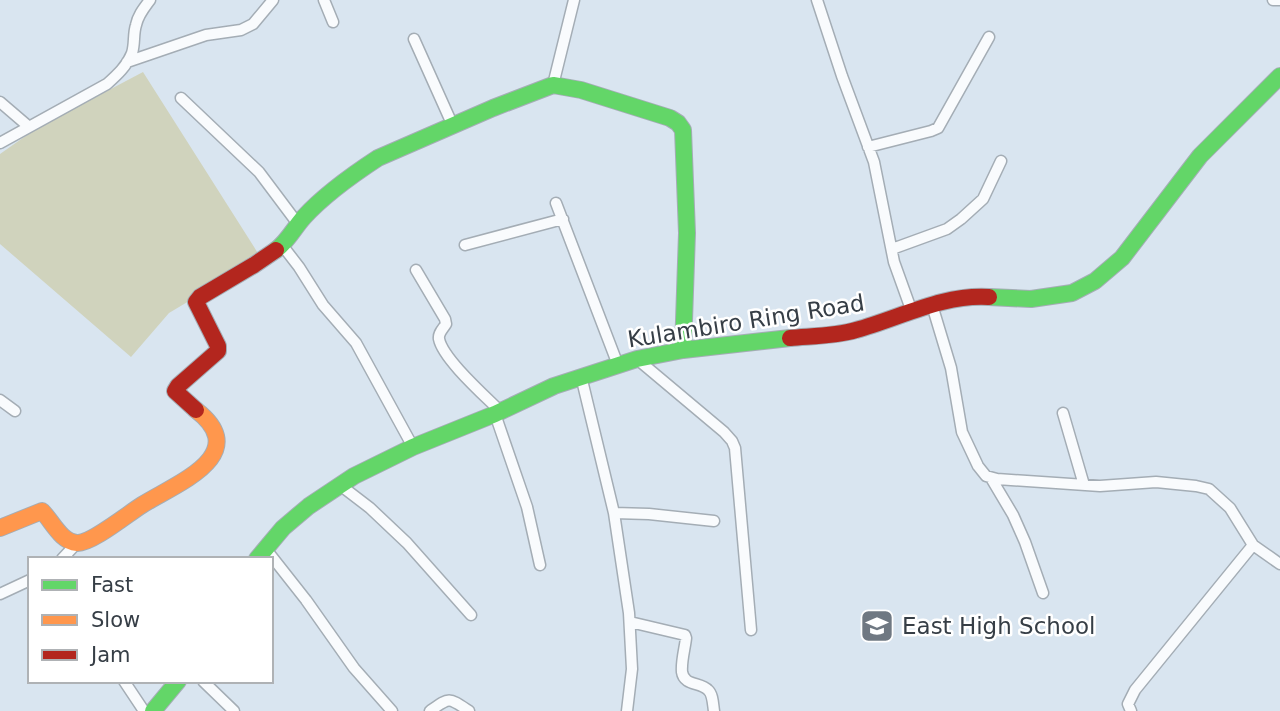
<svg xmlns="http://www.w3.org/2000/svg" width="1280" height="711" viewBox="0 0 1280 711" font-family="'DejaVu Sans',sans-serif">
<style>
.green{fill:#d0d3bd}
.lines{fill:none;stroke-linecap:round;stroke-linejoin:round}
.street-casing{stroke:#a4adb5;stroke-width:13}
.fast-casing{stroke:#a4adb5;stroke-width:18}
.slow-casing{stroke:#a4adb5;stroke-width:18}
.jam-casing{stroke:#a4adb5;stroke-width:18}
.street{stroke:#f9fbfd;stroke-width:10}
.fast{stroke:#63d668;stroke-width:16}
.slow{stroke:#ff974d;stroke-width:16}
.jam{stroke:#b3261e;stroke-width:16}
.labels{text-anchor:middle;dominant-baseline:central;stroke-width:5;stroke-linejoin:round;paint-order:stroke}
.street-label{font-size:23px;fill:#363e46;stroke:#fff}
.poi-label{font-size:23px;fill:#363e46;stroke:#fff;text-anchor:start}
</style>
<rect width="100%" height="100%" fill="#d9e5f0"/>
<path class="green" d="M143 72 261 258 169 313 131 357 0 244V154L37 128Z"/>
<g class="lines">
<defs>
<path id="street" d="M324 0 333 22
M817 0 842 76 874 162 894 262 912 312
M1273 0H1280
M414 39 453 126
M127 62 206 35 241 30 253 24 273 0
M553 85 574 0
M181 98 259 172 298 224
M0 102 28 126
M0 143 107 84C117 75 127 66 132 53 135 44 133 34 136 25 138 15 144 8 150 0
M868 147 931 131 938 128 989 37
M556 203 618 365
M282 245 299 267 323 305 356 343 413 447
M465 245 563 219
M892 249 947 229 961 219 983 199 1001 161
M416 270 445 319 446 324C443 329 438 333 439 339 443 359 485 396 500 411
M932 305 951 368 962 432 978 466 986 476 997 479 1100 486 1156 482 1196 486 1209 489 1230 508 1253 545 1280 564
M637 359 724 432 732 441 735 448 751 630
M581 376 614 513 629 613 632 669 627 711
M0 400 15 411
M1063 413 1084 485
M495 414 527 507 540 565
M991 478 1013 515 1025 542 1043 593
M340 485 370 508 407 543 471 615
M614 513 649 514 714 521
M265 548 306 600 354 668 392 711
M62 559 76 544
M0 594 30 580
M630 622 685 635 686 638C685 648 681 661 682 672 684 686 701 682 708 690 713 694 713 705 714 711
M124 681 144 711
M203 681 234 711
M430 711C450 697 448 697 469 711
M1131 711 1128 704 1135 690 1253 545"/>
<path id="fast" d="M276 250C288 241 294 228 304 217 325 194 352 175 378 158L493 108 553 85 581 90 670 118 678 123 683 130 687 233 683 350
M989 297 1031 299 1072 293 1095 281 1122 258 1200 156 1280 76
M257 559 283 528 309 506 354 476 413 447 495 414 554 386 637 359 683 350 790 338
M153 711 178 681"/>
<path id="slow" d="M0 528 42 511C52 521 61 542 77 543 91 544 129 513 142 505 175 484 254 455 196 410"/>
<path id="jam" d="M790 338C812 336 836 336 856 330 900 318 943 294 989 297
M196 410 175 391 178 386 218 351V346L196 302 200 297 254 265 276 250"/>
</defs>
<use href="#street" class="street-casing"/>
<use href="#fast" class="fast-casing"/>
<use href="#slow" class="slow-casing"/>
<use href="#jam" class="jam-casing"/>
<use href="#street" class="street"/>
<use href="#fast" class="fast"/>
<use href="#slow" class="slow"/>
<use href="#jam" class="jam"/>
</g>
<defs>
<symbol id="school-square" viewBox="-11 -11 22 22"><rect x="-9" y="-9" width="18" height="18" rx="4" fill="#6f7882" stroke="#fff"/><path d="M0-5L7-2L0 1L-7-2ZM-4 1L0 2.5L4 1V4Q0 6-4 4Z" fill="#fff"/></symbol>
</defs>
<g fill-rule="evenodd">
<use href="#school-square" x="858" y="607" width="38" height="38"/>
</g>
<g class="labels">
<g class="street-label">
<text transform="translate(746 321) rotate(-9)">Kulambiro Ring Road</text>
</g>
<g class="poi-label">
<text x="902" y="626">East High School</text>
</g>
</g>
<rect x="28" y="557" width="245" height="126" fill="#ffffff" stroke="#afb2b5" stroke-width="2"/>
<rect x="42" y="580" width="35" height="10" fill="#63d668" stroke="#afb2b5" stroke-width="2"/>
<text x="91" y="592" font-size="21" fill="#363e46">Fast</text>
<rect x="42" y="615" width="35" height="10" fill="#ff974d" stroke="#afb2b5" stroke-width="2"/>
<text x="91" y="627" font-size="21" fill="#363e46">Slow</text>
<rect x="42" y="650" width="35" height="10" fill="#b3261e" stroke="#afb2b5" stroke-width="2"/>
<text x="91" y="662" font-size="21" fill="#363e46">Jam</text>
</svg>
